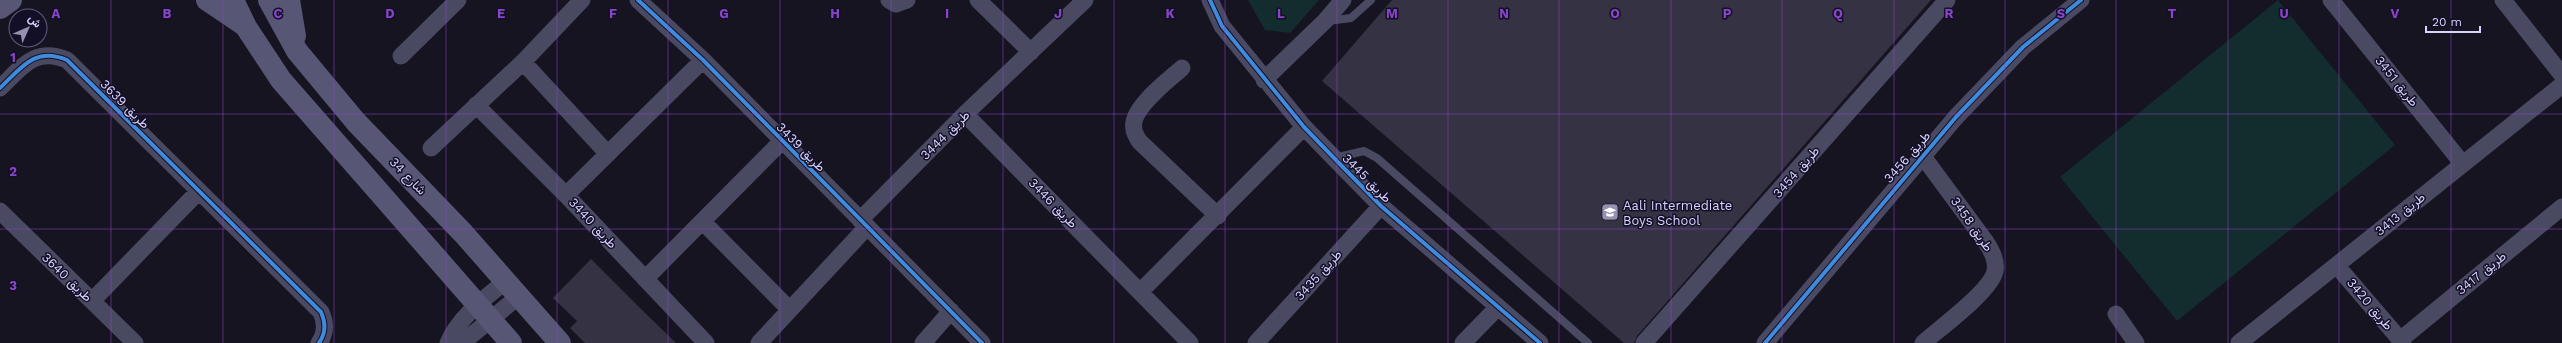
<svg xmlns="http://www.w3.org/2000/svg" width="2562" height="343" viewBox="0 0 2562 343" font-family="'Work Sans',Vazirmatn,sans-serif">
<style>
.green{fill:#132c2d}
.building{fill:#343243}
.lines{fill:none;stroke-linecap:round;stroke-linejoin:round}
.lane{stroke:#4a4962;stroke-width:8}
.street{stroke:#4a4962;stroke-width:17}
.secondary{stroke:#575674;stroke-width:22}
.cycleway-casing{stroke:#130f26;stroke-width:6}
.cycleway{stroke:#408adc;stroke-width:4}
.grid{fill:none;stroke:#8945c9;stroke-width:1;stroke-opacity:0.55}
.labels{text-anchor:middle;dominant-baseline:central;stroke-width:3;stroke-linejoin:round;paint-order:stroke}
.street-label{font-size:13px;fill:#d9d4ff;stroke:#130f26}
.poi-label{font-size:13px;fill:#d9d4ff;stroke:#130f26;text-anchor:start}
.grid-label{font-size:13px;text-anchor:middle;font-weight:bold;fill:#8945c9;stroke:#130f26;stroke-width:3;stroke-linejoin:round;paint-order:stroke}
</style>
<rect width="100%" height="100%" fill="#161421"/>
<path class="green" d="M1248 0H1319L1290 33 1265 30Z
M2278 0 2395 145 2177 321 2060 177Z"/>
<path class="building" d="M1392 0H1931L1637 336 1634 343H1624L1322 81Z
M591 259 639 307 676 343H585L570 328 577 321 553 298Z"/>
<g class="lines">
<path class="lane" d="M1328 21 1351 18 1371 0
M1334 158 1364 151 1377 158 1588 343"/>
<path class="street" d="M638 0 703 60 982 343
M889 0 896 4 907 0
M978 0 1031 52
M1210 0 1222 26 1304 127 1334 158 1381 206 1540 343
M2331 0 2462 163
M2503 0 2562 75
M401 56 458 0
M523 62 608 154
M1182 68C1169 80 1129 109 1134 129 1134 133 1137 137 1139 141L1218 216
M1264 80 1325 21 1343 0
M0 88C21 68 35 46 67 60L321 312C326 323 326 333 319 343
M476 105 566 195 706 343
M965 114 1190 343
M431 148 523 62 582 0
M1922 155 1986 242C1991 250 1997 260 1995 271 1991 291 1940 328 1923 343
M566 195 703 60
M0 211 135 343
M860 220 965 114 1085 0
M703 222 790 310
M2337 266 2403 343
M645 279 782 141
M1140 292 1304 127
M92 301 198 192
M2116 314 2136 343
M2400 340 2562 207
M448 343C459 317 485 298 506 281
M462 343 519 296
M759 343 867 227
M923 343 951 311
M1256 343 1381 206
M1463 343 1498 307
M1644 343 1947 0
M1765 343 1956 117 2023 47 2081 0
M2239 343 2562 85"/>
<path class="secondary" d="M207 0 244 25
M233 0 246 27 281 80 511 343
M269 0 297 51 356 122 463 233 560 343
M289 0 295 36
M0 8 11 0"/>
<defs>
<path id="cycleway" d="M638 0 703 60 982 343
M1210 0 1222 26 1304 127 1334 158 1381 206 1540 343
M0 88C21 68 35 46 67 60L321 312C326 323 326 333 319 343
M1765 343 1956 117 2023 47 2081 0"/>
</defs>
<use href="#cycleway" class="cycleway-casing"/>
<use href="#cycleway" class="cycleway"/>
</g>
<path class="grid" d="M111 0V343M223 0V343M334 0V343M446 0V343M557 0V343M668 0V343M780 0V343M891 0V343M1003 0V343M1114 0V343M1225 0V343M1337 0V343M1448 0V343M1559 0V343M1671 0V343M1782 0V343M1894 0V343M2005 0V343M2116 0V343M2228 0V343M2339 0V343M2451 0V343M0 114H2562M0 229H2562"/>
<defs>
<symbol id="school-square" viewBox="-11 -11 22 22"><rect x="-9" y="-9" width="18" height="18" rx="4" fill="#9591b1" stroke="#130f26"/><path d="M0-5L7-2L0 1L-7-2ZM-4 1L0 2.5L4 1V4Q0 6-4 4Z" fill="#fff"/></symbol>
</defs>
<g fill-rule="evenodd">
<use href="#school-square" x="1600" y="202" width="20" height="20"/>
</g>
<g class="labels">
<g class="street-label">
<text transform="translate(2397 81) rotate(51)">طريق 3451</text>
<text transform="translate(125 104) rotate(45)">طريق 3639</text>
<text transform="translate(945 135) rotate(-45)">طريق 3444</text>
<text transform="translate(801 147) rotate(45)">طريق 3439</text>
<text transform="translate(1907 157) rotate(-49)">طريق 3456</text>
<text transform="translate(1796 172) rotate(-49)">طريق 3454</text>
<text transform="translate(408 176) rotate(46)">شارع 34</text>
<text transform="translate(1367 178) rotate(45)">طريق 3445</text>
<text transform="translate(1053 203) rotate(46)">طريق 3446</text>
<text transform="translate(2400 214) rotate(-39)">طريق 3413</text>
<text transform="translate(593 223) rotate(47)">طريق 3440</text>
<text transform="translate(1972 224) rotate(55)">طريق 3458</text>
<text transform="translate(2481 273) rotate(-39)">طريق 3417</text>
<text transform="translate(1318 275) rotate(-48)">طريق 3435</text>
<text transform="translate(67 277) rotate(44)">طريق 3640</text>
<text transform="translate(2370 304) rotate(50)">طريق 3420</text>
</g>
<g class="poi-label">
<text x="1623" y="205">Aali Intermediate<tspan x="1623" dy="15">Boys School</tspan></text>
</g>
</g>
<g class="grid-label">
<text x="56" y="18">A</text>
<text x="167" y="18">B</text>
<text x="278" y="18">C</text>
<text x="390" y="18">D</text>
<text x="501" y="18">E</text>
<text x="613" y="18">F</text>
<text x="724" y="18">G</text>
<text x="835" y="18">H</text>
<text x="947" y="18">I</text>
<text x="1058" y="18">J</text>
<text x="1170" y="18">K</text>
<text x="1281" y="18">L</text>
<text x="1392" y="18">M</text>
<text x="1504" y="18">N</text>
<text x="1615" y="18">O</text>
<text x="1727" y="18">P</text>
<text x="1838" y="18">Q</text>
<text x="1949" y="18">R</text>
<text x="2061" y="18">S</text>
<text x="2172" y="18">T</text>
<text x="2284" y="18">U</text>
<text x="2395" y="18">V</text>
<text x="13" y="62">1</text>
<text x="13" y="176">2</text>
<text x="13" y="290">3</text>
</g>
<g transform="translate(28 28) rotate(45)"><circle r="19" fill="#130f26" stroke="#625e7d"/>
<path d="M0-3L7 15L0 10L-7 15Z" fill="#9591b1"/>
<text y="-6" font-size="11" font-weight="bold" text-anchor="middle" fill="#d9d4ff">ش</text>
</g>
<path d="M2426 26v6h54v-6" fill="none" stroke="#d9d4ff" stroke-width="2"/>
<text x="2432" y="26" font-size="12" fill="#d9d4ff" stroke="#130f26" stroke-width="3" paint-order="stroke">20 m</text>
</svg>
